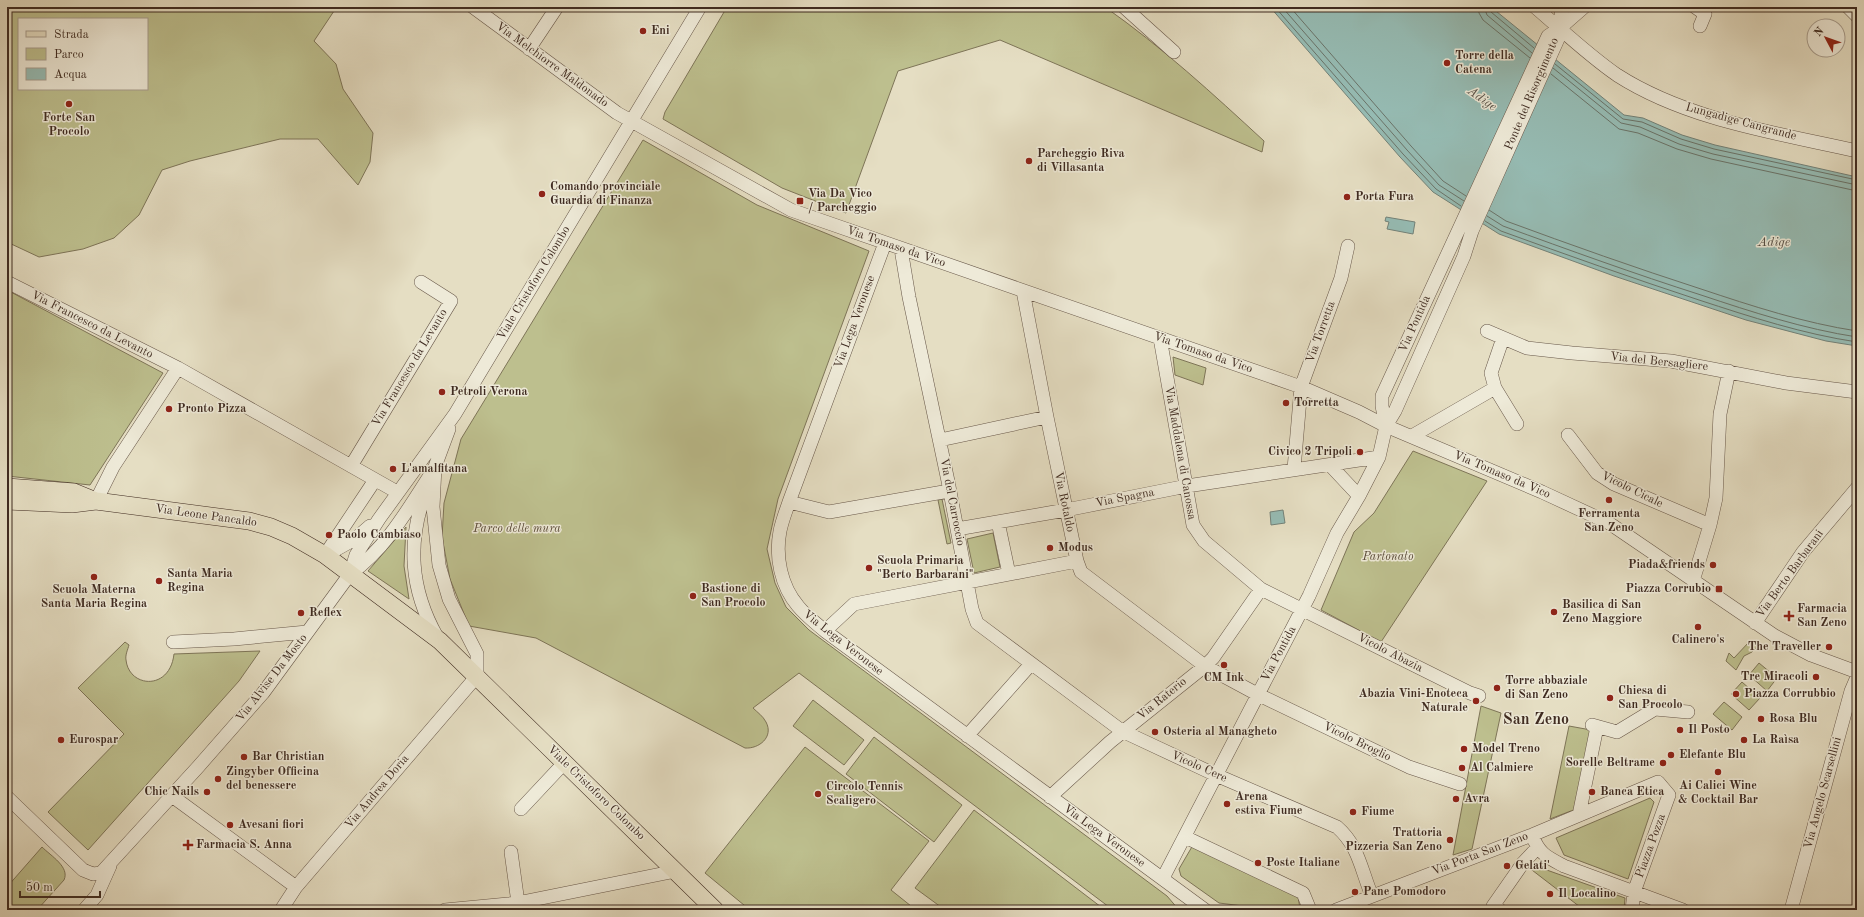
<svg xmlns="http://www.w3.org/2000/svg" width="1864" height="917" viewBox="0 0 1864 917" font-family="'Old Standard TT',serif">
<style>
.green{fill:#bdbf8e;stroke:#7e7558;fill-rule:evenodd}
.water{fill:#96bcb4;stroke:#738279}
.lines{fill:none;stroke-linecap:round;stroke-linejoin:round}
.shore{stroke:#6a746a;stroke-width:1}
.minor-casing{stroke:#68584a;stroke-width:14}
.major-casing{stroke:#3f2b21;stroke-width:18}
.minor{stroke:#eeead8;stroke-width:13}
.major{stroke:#e5dec3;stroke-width:17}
.poi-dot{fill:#8f2418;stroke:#eeead8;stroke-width:1.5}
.labels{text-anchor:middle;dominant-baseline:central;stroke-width:3;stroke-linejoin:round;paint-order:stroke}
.poi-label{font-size:12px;font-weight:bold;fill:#3f2b21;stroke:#eeead8;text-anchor:start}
.street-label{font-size:12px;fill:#3f2b21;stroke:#eeead8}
.park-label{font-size:12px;font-style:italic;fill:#584937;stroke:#eeead8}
.water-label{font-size:13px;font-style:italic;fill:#554f46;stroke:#eeead8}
.district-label{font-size:16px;font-weight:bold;fill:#3f2b21;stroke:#eeead8}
</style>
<rect width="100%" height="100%" fill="#e5dec3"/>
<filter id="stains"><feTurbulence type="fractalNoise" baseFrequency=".005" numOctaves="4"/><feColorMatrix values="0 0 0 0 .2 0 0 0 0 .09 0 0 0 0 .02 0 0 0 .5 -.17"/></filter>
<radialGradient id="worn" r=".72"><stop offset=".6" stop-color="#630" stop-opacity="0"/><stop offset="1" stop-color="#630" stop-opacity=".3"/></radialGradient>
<path class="green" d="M7 7H341L336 8 314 41 336 64 343 89 373 133 370 162 358 185 318 139H280L190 161 162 170 139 215 114 238 83 249 39 257 7 242ZM19 19H147V89H19Z
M727 7H1105C1162 47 1213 94 1264 141L1262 152 1000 40 898 71 846 213 782 188 663 119 665 112Z
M643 140 757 205 869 251 778 499 767 549 775 583 786 607 809 630 1167 896 1179 910H1113L799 673 753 708C757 712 763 716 766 722 774 737 759 749 745 748L536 638 469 626 450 579 442 537 444 503 461 439Z
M7 290 163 373 90 485 7 476Z
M1173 357 1206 368 1203 385 1175 375Z
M1413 451 1487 481 1381 642 1321 610 1354 532 1374 513Z
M942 499 951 543 947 544 938 500Z
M406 527 404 566 409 599 368 571Z
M993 533 1000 567 974 573 967 539Z
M125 642 129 645C128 649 125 655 126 660 129 688 170 691 174 654L260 651 239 681 88 850 48 812 124 734 78 688Z
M1749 642 1758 646 1752 652 1744 656 1736 670 1726 661 1729 653 1734 658Z
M1759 663 1777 678 1767 691 1749 675Z
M1742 682 1760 698 1749 710 1731 694Z
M813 700 864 740 844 765 793 726Z
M1724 702 1742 717 1732 730 1713 714Z
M1481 706 1501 713 1472 849 1453 855Z
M1569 726 1591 730 1576 809 1550 819Z
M874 737 962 805 934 842 846 774Z
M805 747 929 841 891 890 916 910H750L705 873Z
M1650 798 1654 802 1628 879 1564 855 1556 838Z
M974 810 1105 910H945L915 888Z
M1193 845 1298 897 1300 908H1259L1219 903 1181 876 1179 869Z
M42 847C51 856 70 867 64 880L37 910H7V887Z
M1530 864 1625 898 1624 910H1584L1528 867Z"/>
<path class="water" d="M1270 7H1491L1624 115 1643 118 1682 135 1715 145 1857 177V346L1826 341 1746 320 1614 276 1499 234 1433 192 1400 157Z
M1386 217 1415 222 1413 234 1387 229 1389 222 1385 221Z
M1283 510 1285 523 1271 525 1270 512Z"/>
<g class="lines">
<path class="shore" d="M1275 7 1403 154 1436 189 1461 206
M1282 7 1407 150 1439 185 1464 201
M1290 7 1411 146 1443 181 1466 196
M1478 7 1479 13 1483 20 1530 58
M1484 7 1487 15 1532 53
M1489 7 1491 12 1534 48
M1555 64 1623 119 1642 122 1681 139 1714 149 1857 180
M1553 68 1621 123 1640 127 1679 144 1713 154 1857 185
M1551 74 1619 129 1638 133 1677 149 1711 159 1857 191
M1489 210 1506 221C1571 245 1636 268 1701 289 1752 306 1804 323 1857 331
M1487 216 1503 226C1569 250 1635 274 1701 295 1752 312 1804 329 1857 337
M1485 221 1501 231C1567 255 1632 278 1699 300 1751 317 1803 334 1857 342"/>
<defs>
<path id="minor" d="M473 7 617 113 791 210 1301 387 1359 412 1386 426 1542 492 1609 523 1775 636 1811 655 1857 672
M1124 7 1174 52
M1535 7C1562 30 1588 55 1617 75 1687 120 1777 133 1857 151
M1695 7 1705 14 1700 26
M1848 7 1857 16
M529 49 557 7
M885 243 789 502C786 511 782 521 780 531 775 557 781 586 798 606 806 616 816 623 825 631L1205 910
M901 249 909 297 948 481 972 609 977 623 1122 731 1216 775 1337 827C1359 846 1361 870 1372 896
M7 282 178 368 397 492
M1023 291 1047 417 1077 561 1081 572 1205 666 1257 694 1409 767 1460 784
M1487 331 1527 348 1572 353 1671 361 1786 383 1857 392
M1160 338 1193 525 1204 541 1261 589 1470 693 1479 696
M1495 388 1517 424
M1386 426 1382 406V396L1548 36 1560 28 1584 7
M1568 435 1597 473 1614 484 1710 525
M1412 436 1495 388 1491 373 1503 338
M940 440 1047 417
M1330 465 1359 496
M351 466 451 301 421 282
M1294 469 1301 387 1341 278 1348 246
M433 472 449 429
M426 491C407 542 410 589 437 637
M96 501 113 467 178 368
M789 502 829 512 949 491
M998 522 1009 574
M957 529 1066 510 1187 486 1379 457
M328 554 355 539 370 526
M325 555 375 480
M350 574 356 555 379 519 455 414 700 7
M1693 581 1710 525 1716 498 1720 414 1729 371
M1755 623 1803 552 1857 488
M825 631 854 604 1077 561
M173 642 234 639 307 632
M1592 725 1617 732 1655 709 1688 712
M967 736 1031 664
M172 796 296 887
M7 797 83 870 93 874 101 873 198 767 263 693 350 574C388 547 411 504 436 466
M1050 797 1110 742 1205 666 1213 658 1261 589
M521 809 565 762
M1579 815 1597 727
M1532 835C1539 854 1547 857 1564 866L1683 910
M1185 837 1303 893 1310 910
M511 852 519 910
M1163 878 1309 596 1337 533 1359 496 1379 457 1386 426 1395 411 1464 256 1472 231 1558 39 1562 7
M84 910 97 895 110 866
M281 910 296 887 477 676V654L449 599 439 565 433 507 435 467
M445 910 517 903 676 871
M1336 910 1532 835 1658 782 1669 795 1634 892 1632 910
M1500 910 1493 906 1523 863 1537 848
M1791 910 1851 691 1857 677"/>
<path id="major" d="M7 487 74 492 96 501 249 521 271 527 292 536 325 555 440 641 715 910
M7 501 72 504 96 501"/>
</defs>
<use href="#minor" class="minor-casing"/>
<use href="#major" class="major-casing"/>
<use href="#minor" class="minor"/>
<use href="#major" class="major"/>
</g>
<g class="poi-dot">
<circle cx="643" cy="31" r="4"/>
<circle cx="1447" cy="63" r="4"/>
<circle cx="69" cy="104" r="4"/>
<circle cx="1029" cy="161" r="4"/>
<circle cx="542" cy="194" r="4"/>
<circle cx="1347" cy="197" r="4"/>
<rect x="796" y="197" width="8" height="8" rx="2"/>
<circle cx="442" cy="392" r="4"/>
<circle cx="1286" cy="403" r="4"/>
<circle cx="169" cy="409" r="4"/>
<circle cx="1360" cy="452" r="4"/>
<circle cx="393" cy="469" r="4"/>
<circle cx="1609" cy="500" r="4"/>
<circle cx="329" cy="535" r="4"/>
<circle cx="1050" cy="548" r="4"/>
<circle cx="1713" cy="565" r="4"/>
<circle cx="869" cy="568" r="4"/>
<circle cx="94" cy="577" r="4"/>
<circle cx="159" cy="581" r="4"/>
<rect x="1715" y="585" width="8" height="8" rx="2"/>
<circle cx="693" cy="596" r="4"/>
<circle cx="1554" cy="612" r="4"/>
<circle cx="301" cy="613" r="4"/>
<path d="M1787 610h4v4h4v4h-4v4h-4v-4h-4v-4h4z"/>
<circle cx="1698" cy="627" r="4"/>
<circle cx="1829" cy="647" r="4"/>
<circle cx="1224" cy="665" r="4"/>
<circle cx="1816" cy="677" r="4"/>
<circle cx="1497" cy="688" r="4"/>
<circle cx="1736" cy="694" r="4"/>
<circle cx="1610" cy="698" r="4"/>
<circle cx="1476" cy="701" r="4"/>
<circle cx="1761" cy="719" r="4"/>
<circle cx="1680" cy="730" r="4"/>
<circle cx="1155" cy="732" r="4"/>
<circle cx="61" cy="740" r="4"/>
<circle cx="1744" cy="740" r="4"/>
<circle cx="1464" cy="749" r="4"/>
<circle cx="1671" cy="755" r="4"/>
<circle cx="244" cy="757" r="4"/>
<circle cx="1663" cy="763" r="4"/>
<circle cx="1462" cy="768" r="4"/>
<circle cx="1718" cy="772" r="4"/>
<circle cx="218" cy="779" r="4"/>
<circle cx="207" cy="792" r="4"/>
<circle cx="1592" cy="792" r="4"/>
<circle cx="818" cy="794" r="4"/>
<circle cx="1456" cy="799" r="4"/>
<circle cx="1227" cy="804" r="4"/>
<circle cx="1353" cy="812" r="4"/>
<circle cx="230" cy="825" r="4"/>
<circle cx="1450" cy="840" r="4"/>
<path d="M186 839h4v4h4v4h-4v4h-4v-4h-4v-4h4z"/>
<circle cx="1258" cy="863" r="4"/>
<circle cx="1507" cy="866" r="4"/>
<circle cx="1355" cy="892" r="4"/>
<circle cx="1550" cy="894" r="4"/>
</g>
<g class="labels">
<g class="poi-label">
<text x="651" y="31">Eni</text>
<text x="1455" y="56">Torre della<tspan x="1455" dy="14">Catena</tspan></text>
<text x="69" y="118" text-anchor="middle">Forte San<tspan x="69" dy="14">Procolo</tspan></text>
<text x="1037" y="154">Parcheggio Riva<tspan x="1037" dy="14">di Villasanta</tspan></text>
<text x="550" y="187">Comando provinciale<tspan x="550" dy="14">Guardia di Finanza</tspan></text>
<text x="808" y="194">Via Da Vico<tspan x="808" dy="14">/ Parcheggio</tspan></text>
<text x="1355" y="197">Porta Fura</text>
<text x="450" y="392">Petroli Verona</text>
<text x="1294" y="403">Torretta</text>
<text x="177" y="409">Pronto Pizza</text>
<text x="1352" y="452" text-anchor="end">Civico 2 Tripoli</text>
<text x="401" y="469">L'amalfitana</text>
<text x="1609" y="514" text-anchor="middle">Ferramenta<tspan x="1609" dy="14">San Zeno</tspan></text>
<text x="337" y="535">Paolo Cambiaso</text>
<text x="1058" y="548">Modus</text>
<text x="877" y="561">Scuola Primaria<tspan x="877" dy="14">"Berto Barbarani"</tspan></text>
<text x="1705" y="565" text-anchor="end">Piada&amp;friends</text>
<text x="167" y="574">Santa Maria<tspan x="167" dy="14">Regina</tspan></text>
<text x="701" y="589">Bastione di<tspan x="701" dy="14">San Procolo</tspan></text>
<text x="1711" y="589" text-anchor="end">Piazza Corrubio</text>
<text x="94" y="590" text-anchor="middle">Scuola Materna<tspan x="94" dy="14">Santa Maria Regina</tspan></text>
<text x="1562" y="605">Basilica di San<tspan x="1562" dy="14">Zeno Maggiore</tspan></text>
<text x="1797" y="609">Farmacia<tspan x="1797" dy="14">San Zeno</tspan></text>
<text x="309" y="613">Reflex</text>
<text x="1698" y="640" text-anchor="middle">Calinero's</text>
<text x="1821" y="647" text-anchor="end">The Traveller</text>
<text x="1808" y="677" text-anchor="end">Tre Miracoli</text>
<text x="1224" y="678" text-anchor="middle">CM Ink</text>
<text x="1505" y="681">Torre abbaziale<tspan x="1505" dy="14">di San Zeno</tspan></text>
<text x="1618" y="691">Chiesa di<tspan x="1618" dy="14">San Procolo</tspan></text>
<text x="1468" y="694" text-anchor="end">Abazia Vini-Enoteca<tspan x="1468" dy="14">Naturale</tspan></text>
<text x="1744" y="694">Piazza Corrubbio</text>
<text x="1769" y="719">Rosa Blu</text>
<text x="1688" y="730">Il Posto</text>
<text x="1163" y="732">Osteria al Managheto</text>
<text x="69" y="740">Eurospar</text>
<text x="1752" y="740">La Raìsa</text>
<text x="1472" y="749">Model Treno</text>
<text x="1679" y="755">Elefante Blu</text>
<text x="252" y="757">Bar Christian</text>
<text x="1655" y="763" text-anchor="end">Sorelle Beltrame</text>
<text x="1470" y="768">Al Calmiere</text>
<text x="226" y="772">Zingyber Officina<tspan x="226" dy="14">del benessere</tspan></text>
<text x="1718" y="786" text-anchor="middle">Ai Calici Wine<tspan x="1718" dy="14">&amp; Cocktail Bar</tspan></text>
<text x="826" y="787">Circolo Tennis<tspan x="826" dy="14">Scaligero</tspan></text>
<text x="199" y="792" text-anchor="end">Chic Nails</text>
<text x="1600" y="792">Banca Etica</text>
<text x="1235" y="797">Arena<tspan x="1235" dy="14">estiva Fiume</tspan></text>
<text x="1464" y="799">Avra</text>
<text x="1361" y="812">Fiume</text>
<text x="238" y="825">Avesani fiori</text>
<text x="1442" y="833" text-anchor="end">Trattoria<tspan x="1442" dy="14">Pizzeria San Zeno</tspan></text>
<text x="196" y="845">Farmacia S. Anna</text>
<text x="1266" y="863">Poste Italiane</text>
<text x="1515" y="866">Gelati'</text>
<text x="1363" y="892">Pane Pomodoro</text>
<text x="1558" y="894">Il Localino</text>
</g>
<g class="street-label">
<text transform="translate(552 65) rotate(36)">Via Melchiorre Maldonado</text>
<text transform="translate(1532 94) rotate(-67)">Ponte del Risorgimento</text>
<text transform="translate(1741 122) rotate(15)">Lungadige Cangrande</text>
<text transform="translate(896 247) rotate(19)">Via Tomaso da Vico</text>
<text transform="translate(534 283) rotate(-59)">Viale Cristoforo Colombo</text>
<text transform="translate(855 322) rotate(-70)">Via Lega Veronese</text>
<text transform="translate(1415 324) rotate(-66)">Via Pontida</text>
<text transform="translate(92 325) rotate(27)">Via Francesco da Levanto</text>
<text transform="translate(1321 332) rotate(-70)">Via Torretta</text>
<text transform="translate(1203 353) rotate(19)">Via Tomaso da Vico</text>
<text transform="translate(1659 362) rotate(6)">Via del Bersagliere</text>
<text transform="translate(410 368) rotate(-59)">Via Francesco da Levanto</text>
<text transform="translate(1180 453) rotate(80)">Via Maddalena di Canossa</text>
<text transform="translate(1502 475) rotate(23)">Via Tomaso da Vico</text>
<text transform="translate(1632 490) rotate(26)">Vicolo Cicale</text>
<text transform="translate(1125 498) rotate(-11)">Via Spagna</text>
<text transform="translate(952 502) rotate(79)">Via del Carroccio</text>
<text transform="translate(1064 502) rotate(78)">Via Rotaldo</text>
<text transform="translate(206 516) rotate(8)">Via Leone Pancaldo</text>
<text transform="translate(1790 574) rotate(-54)">Via Berto Barbarani</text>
<text transform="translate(843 643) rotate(38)">Via Lega Veronese</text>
<text transform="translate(1390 653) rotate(27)">Vicolo Abazia</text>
<text transform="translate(1279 654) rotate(-62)">Via Pontida</text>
<text transform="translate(272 678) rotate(-52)">Via Alvise Da Mosto</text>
<text transform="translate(1162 699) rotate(-39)">Via Raterio</text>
<text transform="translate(1357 742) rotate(26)">Vicolo Broglio</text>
<text transform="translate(1199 767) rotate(24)">Vicolo Cere</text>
<text transform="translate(377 792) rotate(-50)">Via Andrea Doria</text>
<text transform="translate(596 793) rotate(44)">Viale Cristoforo Colombo</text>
<text transform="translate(1823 793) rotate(-75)">Via Angelo Scarsellini</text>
<text transform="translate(1104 836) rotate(36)">Via Lega Veronese</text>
<text transform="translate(1651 846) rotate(-70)">Piazza Pozza</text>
<text transform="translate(1480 854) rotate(-21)">Via Porta San Zeno</text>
</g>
<g class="park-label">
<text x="517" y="529">Parco delle mura</text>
<text x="1388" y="557">Partonato</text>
</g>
<g class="water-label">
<text transform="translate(1482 99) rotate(35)">Adige</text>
<text x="1774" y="242">Adige</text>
</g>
<g class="district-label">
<text x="1536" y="720">San Zeno</text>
</g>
</g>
<rect width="1864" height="917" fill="none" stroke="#e5dec3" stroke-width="24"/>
<rect x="8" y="8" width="1848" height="901" fill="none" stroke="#3f2b21" stroke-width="2"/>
<rect x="12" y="12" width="1840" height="893" fill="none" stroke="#3f2b21"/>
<rect x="18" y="18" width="130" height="72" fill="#eeead8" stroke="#a89e8f"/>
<rect x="26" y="31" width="20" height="6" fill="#e5dec3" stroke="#a89e8f"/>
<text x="54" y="38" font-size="12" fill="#3f2b21">Strada</text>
<rect x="26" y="48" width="20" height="12" fill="#bdbf8e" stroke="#a89e8f"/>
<text x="54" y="58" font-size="12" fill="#3f2b21">Parco</text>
<rect x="26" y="68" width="20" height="12" fill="#96bcb4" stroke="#a89e8f"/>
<text x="54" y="78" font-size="12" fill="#3f2b21">Acqua</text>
<g transform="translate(1826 38) rotate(311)"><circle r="19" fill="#eeead8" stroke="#a89e8f"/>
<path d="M0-3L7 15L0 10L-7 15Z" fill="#8f2418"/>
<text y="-6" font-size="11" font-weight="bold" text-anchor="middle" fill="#3f2b21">N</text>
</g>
<path d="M20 891v6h80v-6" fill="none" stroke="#3f2b21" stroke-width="2"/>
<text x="26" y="891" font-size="12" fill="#3f2b21" stroke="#eeead8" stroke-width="3" paint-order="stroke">50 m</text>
<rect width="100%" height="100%" filter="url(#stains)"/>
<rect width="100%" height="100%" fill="url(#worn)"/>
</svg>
